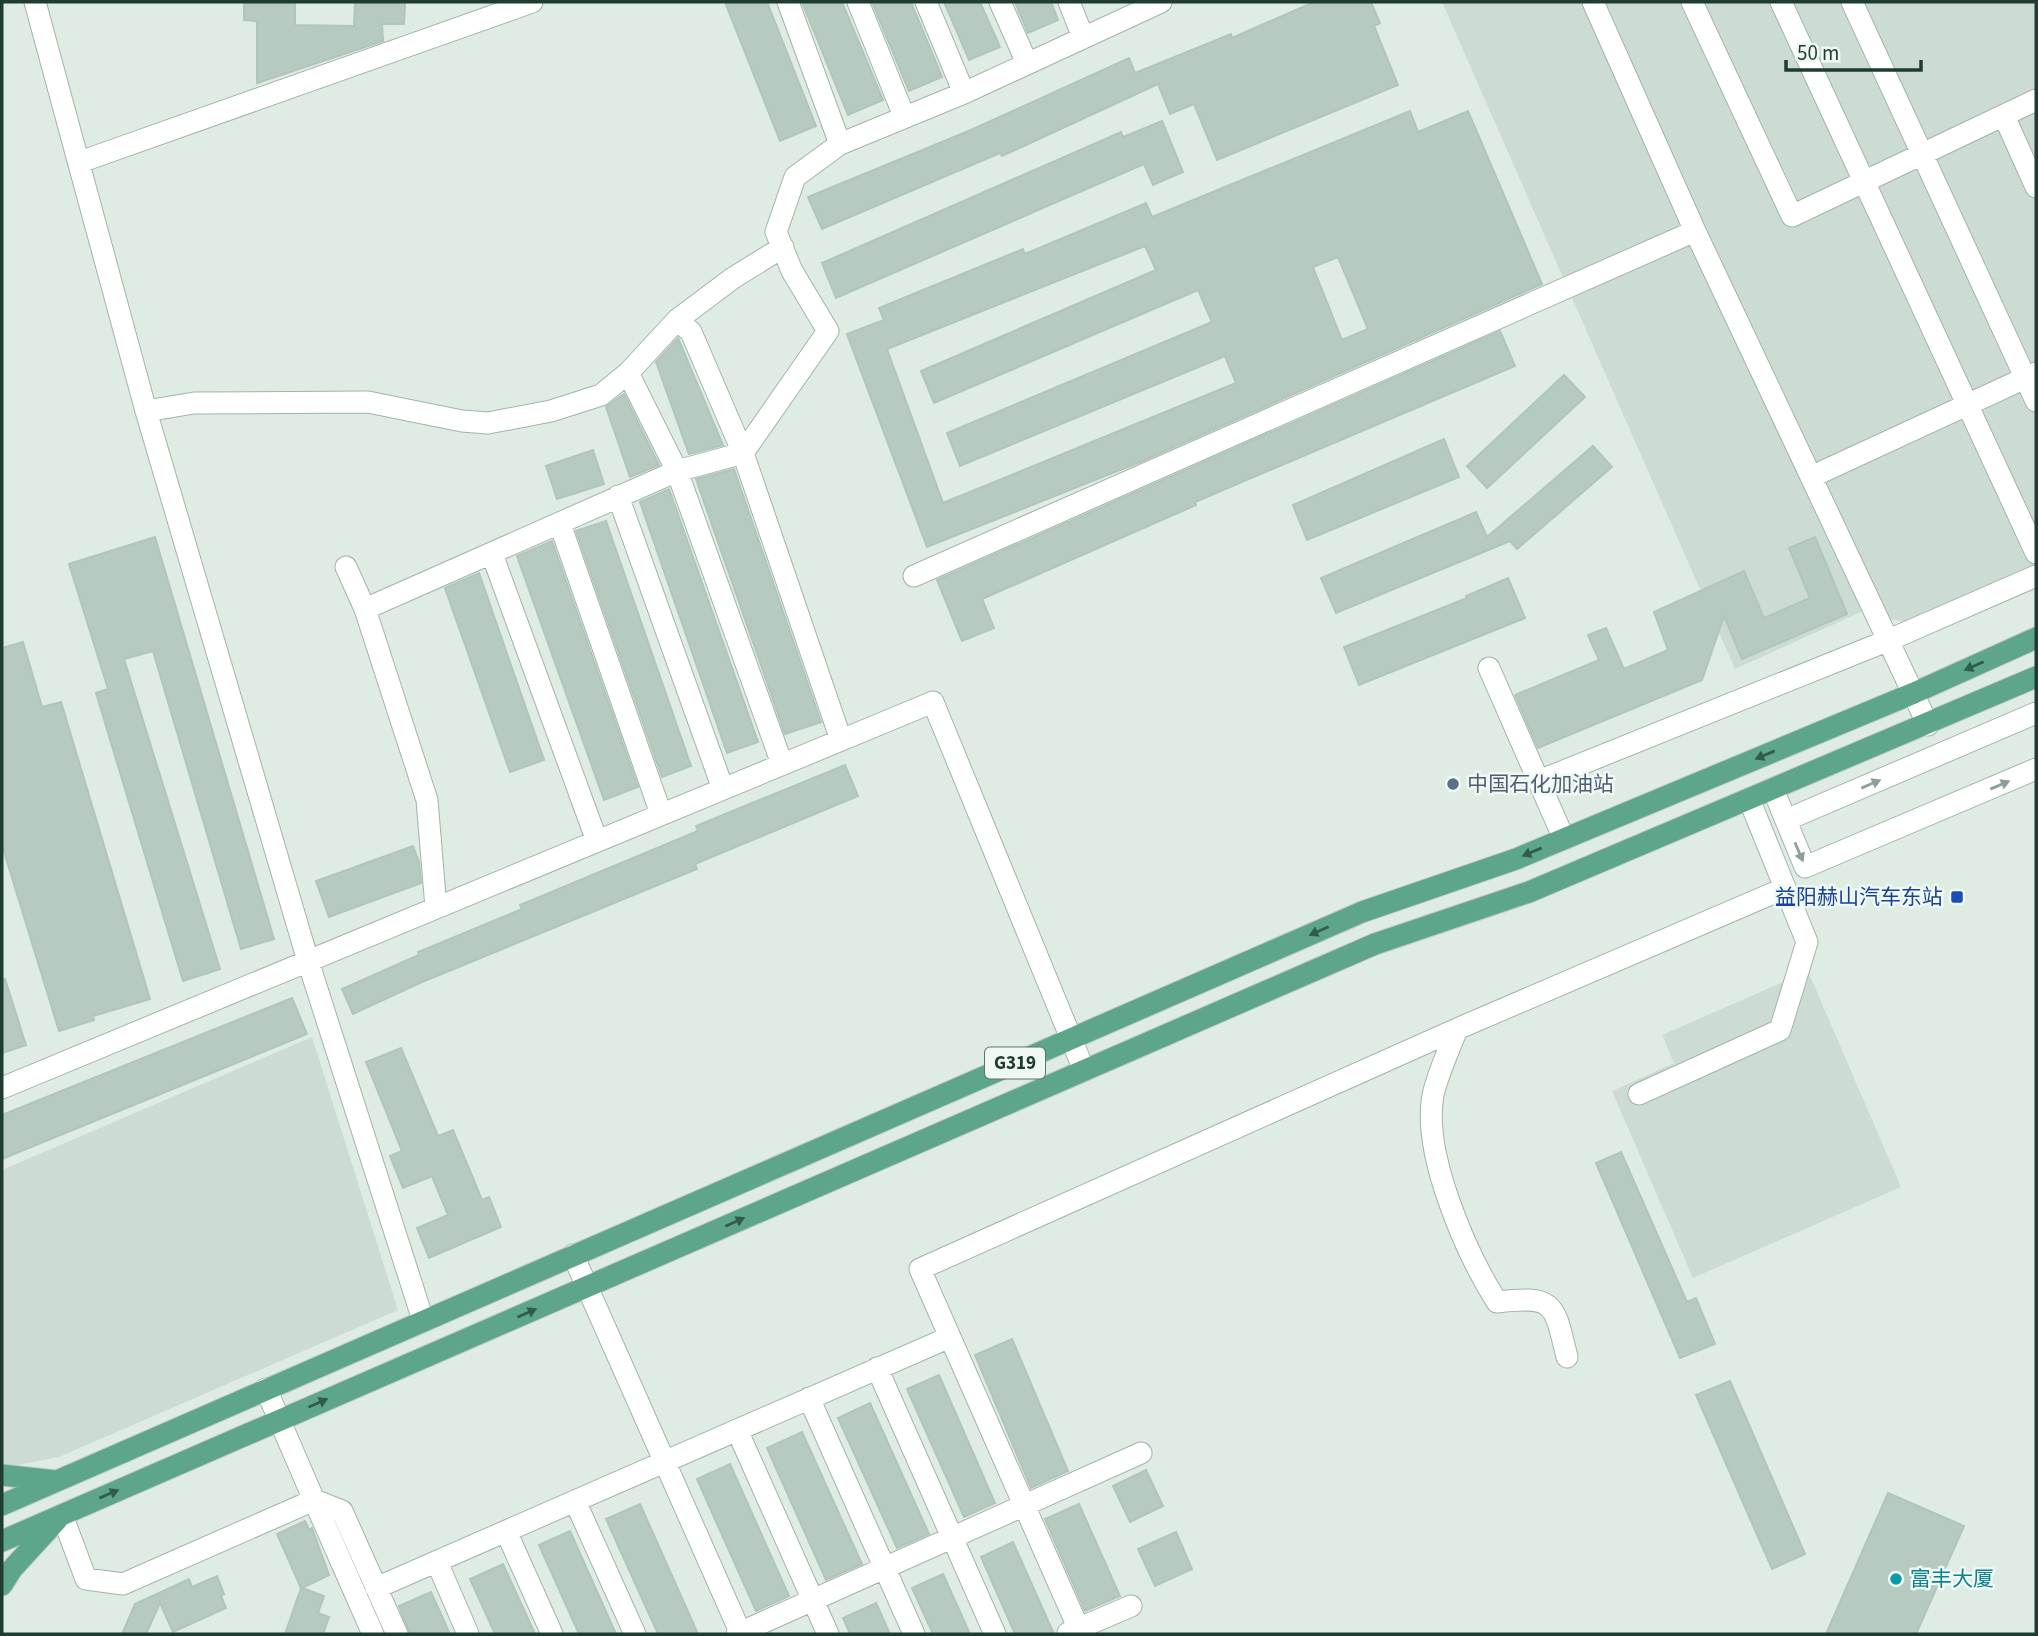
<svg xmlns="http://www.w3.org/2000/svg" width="2038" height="1636" viewBox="0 0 2038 1636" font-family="'Source Sans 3','Noto Sans SC',sans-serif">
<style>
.built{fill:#cddcd3}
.building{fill:#b7cabf;stroke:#b0c6ba;stroke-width:2;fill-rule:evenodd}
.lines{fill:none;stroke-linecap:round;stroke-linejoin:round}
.minor-casing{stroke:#a1b4aa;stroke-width:23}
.major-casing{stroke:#c0c9c5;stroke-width:23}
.minor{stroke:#fff;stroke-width:21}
.major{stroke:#5ea689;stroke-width:21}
.oneway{fill:#315c4b}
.oneway2{fill:#8e9e98}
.service-dot{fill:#5c6f8a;stroke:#eff8f2;stroke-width:2.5}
.transit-dot{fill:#1a4fb4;stroke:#eff8f2;stroke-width:2.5}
.culture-dot{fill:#0f9aa8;stroke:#eff8f2;stroke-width:2.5}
.labels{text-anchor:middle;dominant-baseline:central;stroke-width:5;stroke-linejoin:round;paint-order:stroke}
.shield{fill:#eff8f2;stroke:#5d756a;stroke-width:2}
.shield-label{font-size:19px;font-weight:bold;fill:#1e3d30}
.service-label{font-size:21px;fill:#4e5e75;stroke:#eff8f2;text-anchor:start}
.transit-label{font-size:21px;fill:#164399;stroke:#eff8f2;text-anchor:end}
.culture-label{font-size:21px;fill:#0d838f;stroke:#eff8f2;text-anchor:start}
</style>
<rect width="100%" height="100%" fill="#dfece4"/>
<path class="built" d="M1442 2H2036V564L1904 622 1861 612 1735 669Z
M1808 971 1901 1187 1693 1278 1612 1091 1674 1063 1662 1035Z
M312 1037 398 1310 59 1457 12 1466 2 1465V1170Z"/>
<path class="building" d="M244 2H295V25L354 26 355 2H405L404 24H382L383 41 257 83V21L244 20Z
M725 2H767L816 126 780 141Z
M802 2H842L883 100 848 115Z
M872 2H911L942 77 909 91Z
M944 2H980L1000 47 969 60Z
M1015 2H1051L1058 20 1028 33Z
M1314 2H1371L1380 23 1374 26 1398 85 1217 160 1194 104 1170 114 1158 84 1002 156 1000 153 822 229 808 197 971 130 1129 58 1135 73 1231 34 1232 38Z
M1410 111 1418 132 1468 111 1542 284 1140 462 927 547 847 334 884 320 879 308 1023 249 1025 254 1146 203 1152 217ZM1145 246 1156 270 921 371 934 403 1198 290 1212 322 947 433 960 466 1225 356 1236 383 943 503 887 349ZM1338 257 1368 329 1342 340 1313 267Z
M1162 121 1183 172 1153 185 1144 164 836 298 822 263 1121 132 1123 137Z
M1500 331 1515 366 1195 502 1196 505 982 599 994 628 962 641 937 580Z
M678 338 723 445 689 454 656 362Z
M1564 375 1585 397 1487 488 1467 466Z
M624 394 659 465 630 477 606 407Z
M1444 439 1459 477 1307 540 1293 505Z
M1593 446 1612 467 1517 549 1510 541 1336 613 1321 578 1476 512 1487 537Z
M593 450 604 484 557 499 546 466Z
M734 469 821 722 785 734 696 479Z
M669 489 758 742 727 753 640 502Z
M606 521 691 766 662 777 576 531Z
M155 537 274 939 241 949 153 651 124 659 220 969 183 981 96 693 108 689 69 564Z
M1815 537 1847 614 1742 659 1724 616 1702 680 1538 748 1515 695 1599 660 1588 635 1606 628 1624 669 1668 650 1654 612 1744 571 1764 618 1810 598 1789 548Z
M552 541 638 787 604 800 517 556Z
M479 573 544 760 510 772 445 588Z
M1508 578 1525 618 1359 685 1344 647 1467 598 1466 596Z
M23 642 42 707 61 702 150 999 93 1016 94 1020 59 1031 2 845V648Z
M845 765 858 796 695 864 697 869 422 982 353 1014 342 989 419 955 418 952 522 909 520 905 698 831 696 826Z
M413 846 419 862 421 883 329 917 316 881Z
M5 979 26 1045 2 1053V980Z
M292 998 307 1034 2 1159V1115Z
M401 1048 438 1136 453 1130 482 1200 489 1197 501 1227 429 1258 417 1228 448 1215 432 1176 403 1188 390 1156 402 1151 366 1062Z
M1621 1152 1687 1302 1696 1298 1715 1344 1680 1358 1596 1163Z
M1012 1339 1068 1471 1031 1488 975 1355Z
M939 1375 995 1503 964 1517 907 1389Z
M1730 1381 1805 1554 1772 1569 1696 1395Z
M870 1403 929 1534 897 1548 838 1418Z
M802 1432 862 1564 826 1580 767 1448Z
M730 1464 789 1596 756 1611 697 1479Z
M1146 1470 1163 1506 1130 1522 1113 1486Z
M1888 1493 1964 1526 1916 1634H1826Z
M640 1504 698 1634H658L606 1519Z
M1079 1504 1120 1596 1085 1611 1045 1519Z
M305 1521 309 1530 312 1528 329 1575 302 1588 324 1596 318 1613 329 1617 323 1634H285L301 1588 277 1534Z
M570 1531 616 1634H579L539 1545Z
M1176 1532 1192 1569 1155 1586 1138 1549Z
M1013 1542 1054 1634H1015L981 1557Z
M503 1564 535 1634H495L470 1579Z
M943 1574 970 1634H933L912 1588Z
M217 1576 224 1594 221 1596 226 1608 173 1632 160 1603 146 1634H122L135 1604 189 1579 192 1587Z
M431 1592 450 1634H410L399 1606Z
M876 1603 890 1634H850L843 1618Z"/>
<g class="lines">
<defs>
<path id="minor" d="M35 2 146 411 308 961 423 1320
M858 2 904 116
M926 2 964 93
M1000 2 1027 63
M1069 2 1083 37
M1593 2 1695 231 1928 725
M1692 2 1792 216 2036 100
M1781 2 2036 553
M1852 2 2036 401
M2004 116 2036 187
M840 144 964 93 1161 2
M80 162 532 2
M677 320 691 332 743 453 841 740
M628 373 677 471 782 764
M146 411 194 403 368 402 462 421 488 423 551 411 601 395 628 373 677 320 733 278 783 247
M1811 477 2036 373
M618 496 723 789
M560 524 661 814
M492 554 597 841
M346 567 365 609 427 800 436 908
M914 576 1695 231
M365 609 677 471 743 453 828 331 792 271 776 232 795 177 840 144 788 2
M1489 668 1564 839
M1539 781 1889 640 2036 576
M1773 789 1805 867 2036 769
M1786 820 2036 713
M1457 1029C1449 1050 1438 1073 1433 1095 1422 1153 1466 1253 1497 1302 1556 1295 1554 1304 1567 1357
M2 1088 933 702 1084 1070
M1639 1094 1780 1030 1807 942 1749 799
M573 1255 741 1634
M877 1368 995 1634
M266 1389 314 1500 342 1511 397 1634
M809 1398 914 1634
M737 1430 828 1634
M575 1501 635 1634
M62 1515 86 1579 123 1584 314 1500 373 1634
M506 1531 552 1634
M437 1562 468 1634
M376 1588 950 1337
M1068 1633 1131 1606
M737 1634 1141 1453
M1081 1634 920 1269 1457 1029 1785 888"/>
<path id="major" d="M2 1475 56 1481
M2 1505 1362 912 1516 859 1914 693 2036 638
M2 1541 1375 944 1529 892 2036 677
M2 1585 12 1569 57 1520"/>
</defs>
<use href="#minor" class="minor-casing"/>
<use href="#major" class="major-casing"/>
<use href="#minor" class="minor"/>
<use href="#major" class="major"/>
</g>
<defs><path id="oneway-solid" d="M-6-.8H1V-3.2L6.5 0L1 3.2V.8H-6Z" transform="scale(1.75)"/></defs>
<g class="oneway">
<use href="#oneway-solid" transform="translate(1974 666) rotate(156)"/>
<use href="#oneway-solid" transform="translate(1765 755) rotate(157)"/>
<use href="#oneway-solid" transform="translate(1532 852) rotate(157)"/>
<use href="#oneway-solid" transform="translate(1319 931) rotate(156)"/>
<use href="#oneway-solid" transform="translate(735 1222) rotate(-24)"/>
<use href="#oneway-solid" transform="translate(527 1313) rotate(-24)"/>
<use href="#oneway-solid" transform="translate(318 1403) rotate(-24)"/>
<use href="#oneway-solid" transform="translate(109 1494) rotate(-23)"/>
</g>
<g class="oneway2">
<use href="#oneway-solid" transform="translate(1871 784) rotate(-23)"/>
<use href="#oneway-solid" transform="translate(2000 785) rotate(-23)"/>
<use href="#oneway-solid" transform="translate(1799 852) rotate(67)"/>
</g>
<circle class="service-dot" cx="1453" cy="784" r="7"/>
<rect class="transit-dot" x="1950" y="890" width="14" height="14" rx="3.5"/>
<circle class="culture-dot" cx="1896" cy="1579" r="7"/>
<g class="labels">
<rect class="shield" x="985" y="1047.5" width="60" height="31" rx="5"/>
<g class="shield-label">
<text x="1015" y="1063">G319</text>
</g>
<g class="service-label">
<text x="1467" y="784">中国石化加油站</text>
</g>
<g class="transit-label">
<text x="1943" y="897">益阳赫山汽车东站</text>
</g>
<g class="culture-label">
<text x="1910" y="1579">富丰大厦</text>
</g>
</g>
<rect width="2038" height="1636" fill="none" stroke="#1e3d30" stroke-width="7"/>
<path d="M1786 60v10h135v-10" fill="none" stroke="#1e3d30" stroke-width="3.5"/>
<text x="1797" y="60" font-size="21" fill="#1e3d30" stroke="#eff8f2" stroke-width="5" paint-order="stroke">50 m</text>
</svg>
